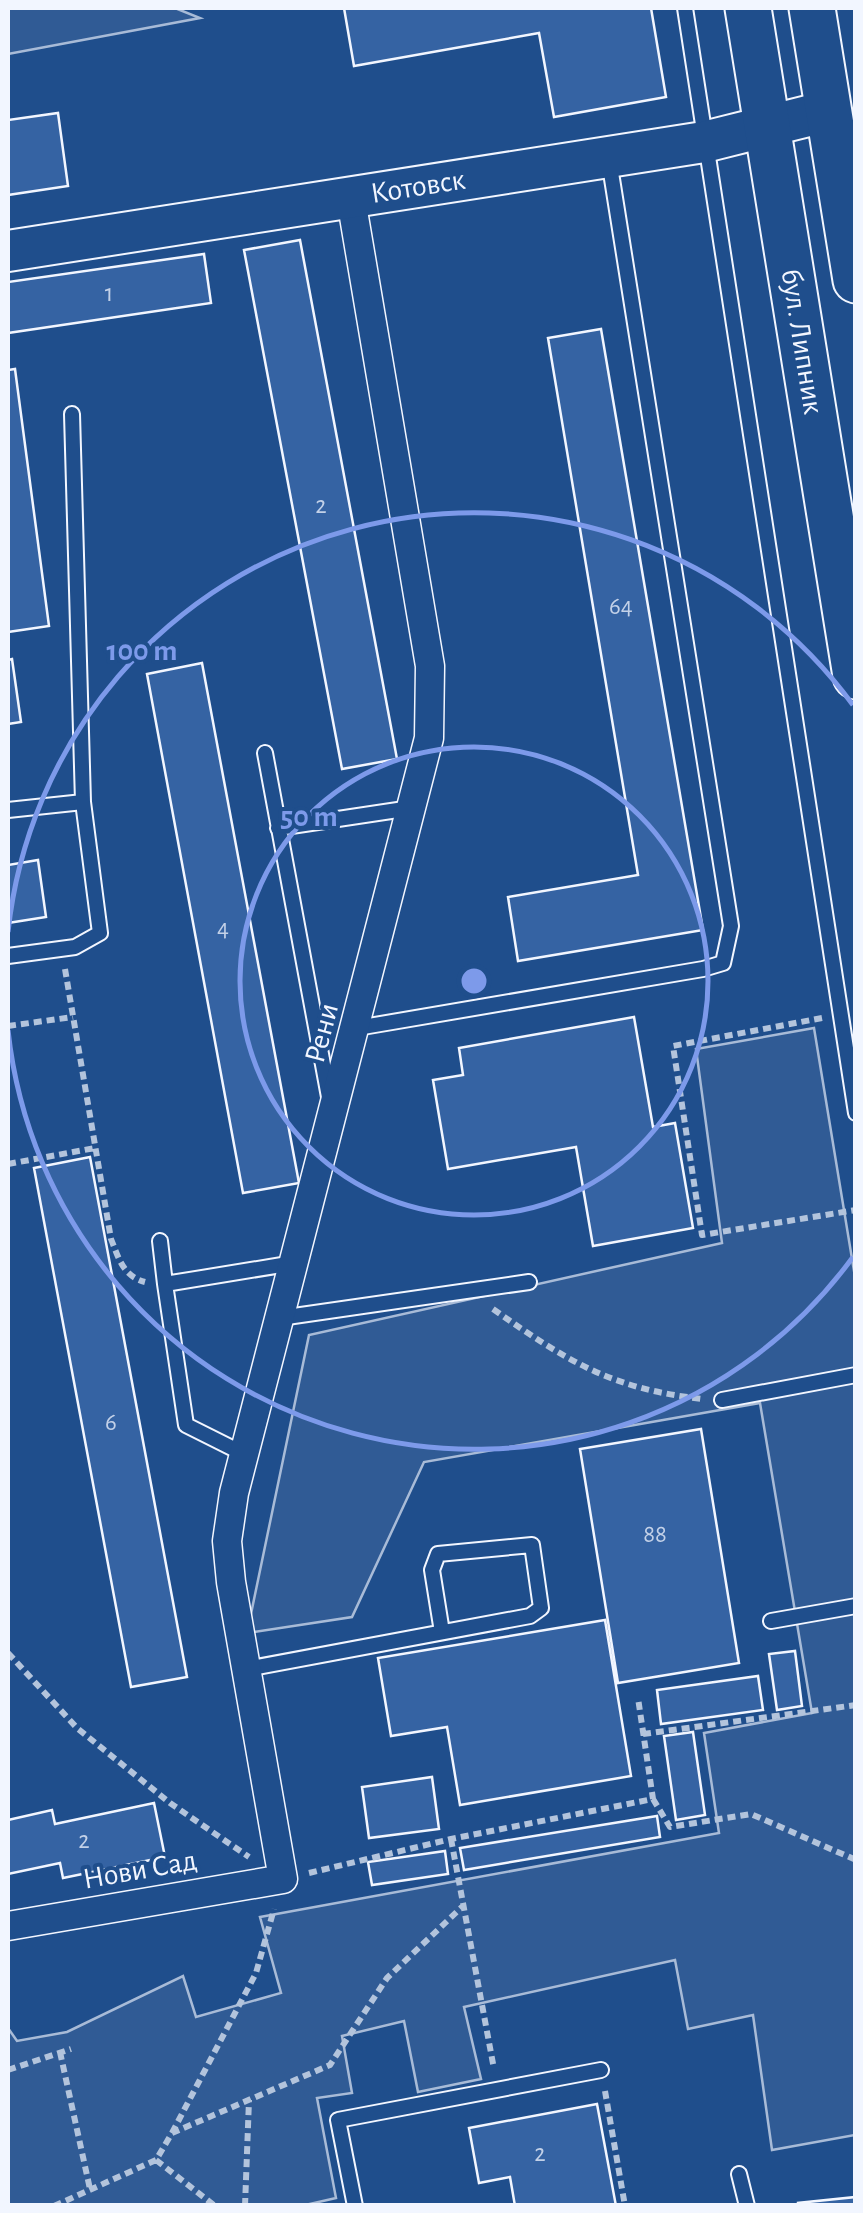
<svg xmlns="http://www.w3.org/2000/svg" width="863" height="2213" viewBox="0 0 863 2213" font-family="'Alegreya Sans',sans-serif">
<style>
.built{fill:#305b95;stroke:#a8bbd7;stroke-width:2.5}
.building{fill:#3563a3;stroke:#f2f6ff;stroke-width:2.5}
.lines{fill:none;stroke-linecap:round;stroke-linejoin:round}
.lane-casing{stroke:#f2f6ff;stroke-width:18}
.street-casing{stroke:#f2f6ff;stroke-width:31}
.secondary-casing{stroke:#f2f6ff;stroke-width:44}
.primary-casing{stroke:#f2f6ff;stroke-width:49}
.path{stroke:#b3c4dc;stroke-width:6;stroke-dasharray:8 5;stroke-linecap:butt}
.lane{stroke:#1f4e8c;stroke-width:14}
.street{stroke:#1f4e8c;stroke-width:28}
.secondary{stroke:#1f4e8c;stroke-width:40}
.primary{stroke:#1f4e8c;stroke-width:45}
.ring{fill:none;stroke:#7d9aea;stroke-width:5}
.labels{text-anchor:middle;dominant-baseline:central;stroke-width:8;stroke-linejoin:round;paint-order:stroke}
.number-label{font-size:25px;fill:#c3d1e8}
.street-label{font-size:30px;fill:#f2f6ff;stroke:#1f4e8c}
.centre{fill:#7d9aea;stroke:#1f4e8c;stroke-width:5}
.ring-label{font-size:30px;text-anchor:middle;font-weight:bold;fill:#7d9aea;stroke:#1f4e8c;stroke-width:8;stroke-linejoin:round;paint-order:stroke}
</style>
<rect width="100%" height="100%" fill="#1f4e8c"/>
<path class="built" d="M8 8H175L200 18 8 54Z
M814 1028 856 1283 855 2135 772 2150 753 2015 688 2029 675 1960 464 2007 481 2079 418 2092 404 2021 342 2036 352 2093 317 2098 336 2198 301 2206 8 2205V2028L17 2041 67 2032 183 1976 196 2017 281 1993 260 1917 719 1833 704 1733 812 1713 760 1403 424 1462 352 1617 247 1633 309 1335 722 1243 696 1049Z"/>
<path class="building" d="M344 8H651L666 97 554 117 539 33 354 66Z
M58 113 68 186 8 195V120Z
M300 240 397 759 342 769 244 250Z
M204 254 211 303 8 333V282Z
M601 329 703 930 518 961 508 897 638 875 548 338Z
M15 369 49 626 8 632V370Z
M12 659 21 722 8 724V660Z
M202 663 299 1183 243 1193 147 674Z
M38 860 46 917 8 923V865Z
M634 1017 653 1127 675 1123 693 1228 593 1246 576 1147 448 1169 433 1080 463 1075 459 1048Z
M90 1157 187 1677 131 1687 34 1168Z
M701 1429 739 1663 618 1683 580 1449Z
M605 1620 631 1776 460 1805 447 1727 391 1736 378 1658Z
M795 1651 802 1706 777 1710 769 1654Z
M758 1676 763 1710 661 1724 657 1690Z
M693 1732 705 1815 676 1820 664 1736Z
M432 1777 439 1829 369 1838 362 1787Z
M154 1803 165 1857 63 1878 60 1863 8 1874V1820L52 1810 55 1824Z
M657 1816 660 1837 464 1870 460 1848Z
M445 1851 448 1874 372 1885 368 1862Z
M597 2104 616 2206H515L510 2177 479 2183 469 2128Z
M856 2197V2206H798V2203Z"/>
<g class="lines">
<defs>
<path id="lane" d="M685 8 856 1113
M265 753 329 1097
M8 810 83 802 72 414
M278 828 411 808
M8 956 75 947 100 933 83 802
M357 1028 703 969 723 963 731 926 609 160
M160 1241 165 1284
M280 1318 529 1282
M722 1400 856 1375
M244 1454 186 1425 165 1284 294 1263
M771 1621 856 1606
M246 1669 530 1616 541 1608 532 1545 438 1554 432 1570 442 1632
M739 2174 747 2206
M355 2206 338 2120 601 2070"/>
<path id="street" d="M8 1926 283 1879 231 1582 227 1541 234 1493 429 738 430 666 351 199"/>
<g id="secondary">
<path id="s1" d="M8 251 704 142 828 111"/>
</g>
<g id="primary">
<path id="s2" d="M748 8 856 676"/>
<path d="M812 8 856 280"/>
</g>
</defs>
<use href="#lane" class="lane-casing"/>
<use href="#street" class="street-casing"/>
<use href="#secondary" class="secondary-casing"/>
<use href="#primary" class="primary-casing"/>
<path class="path" d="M65 969 111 1239C119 1259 123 1276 145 1282
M822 1018 673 1046 702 1235 856 1210
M8 1026 73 1017
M8 1164 95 1148
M493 1309C567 1361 611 1389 703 1399
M8 1653 77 1728 170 1803 249 1857
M643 1734 856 1705
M653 1799 670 1827 751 1814 856 1860
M451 1839 494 2069
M309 1873 451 1839 653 1799 638 1698
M60 2052 90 2189
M8 2070 71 2049
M605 2091 625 2206
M172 2133 256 1973 274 1909
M156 2160 215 2206
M54 2206 156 2160 172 2133 330 2065 387 1978 463 1906
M245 2206 249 2100"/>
<use href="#lane" class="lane"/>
<use href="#street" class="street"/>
<use href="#secondary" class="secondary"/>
<use href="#primary" class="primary"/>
</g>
<g class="ring">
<circle cx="474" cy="981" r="234"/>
<path d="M853 1257A469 469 0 0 1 8 1030M8 932A469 469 0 0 1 853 705"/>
</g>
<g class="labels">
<g class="number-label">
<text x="109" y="293">1</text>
<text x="321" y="505">2</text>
<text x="621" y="606">64</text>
<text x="223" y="928">4</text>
<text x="111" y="1422">6</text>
<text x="655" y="1534">88</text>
<text x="84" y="1840">2</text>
<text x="540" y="2153">2</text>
</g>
<g class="street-label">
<text stroke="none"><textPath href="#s1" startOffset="415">Котовск</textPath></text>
<text stroke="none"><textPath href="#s2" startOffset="338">бул. Липник</textPath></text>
<text transform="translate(322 1033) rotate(-75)">Рени</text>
<text transform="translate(140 1870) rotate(-10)">Нови Сад</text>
</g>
</g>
<circle cx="474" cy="981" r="15" class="centre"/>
<g class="ring-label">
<text x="142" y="660">100 m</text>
<text x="309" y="826">50 m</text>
</g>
<rect width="863" height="2213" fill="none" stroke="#f2f6ff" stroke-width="20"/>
</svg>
